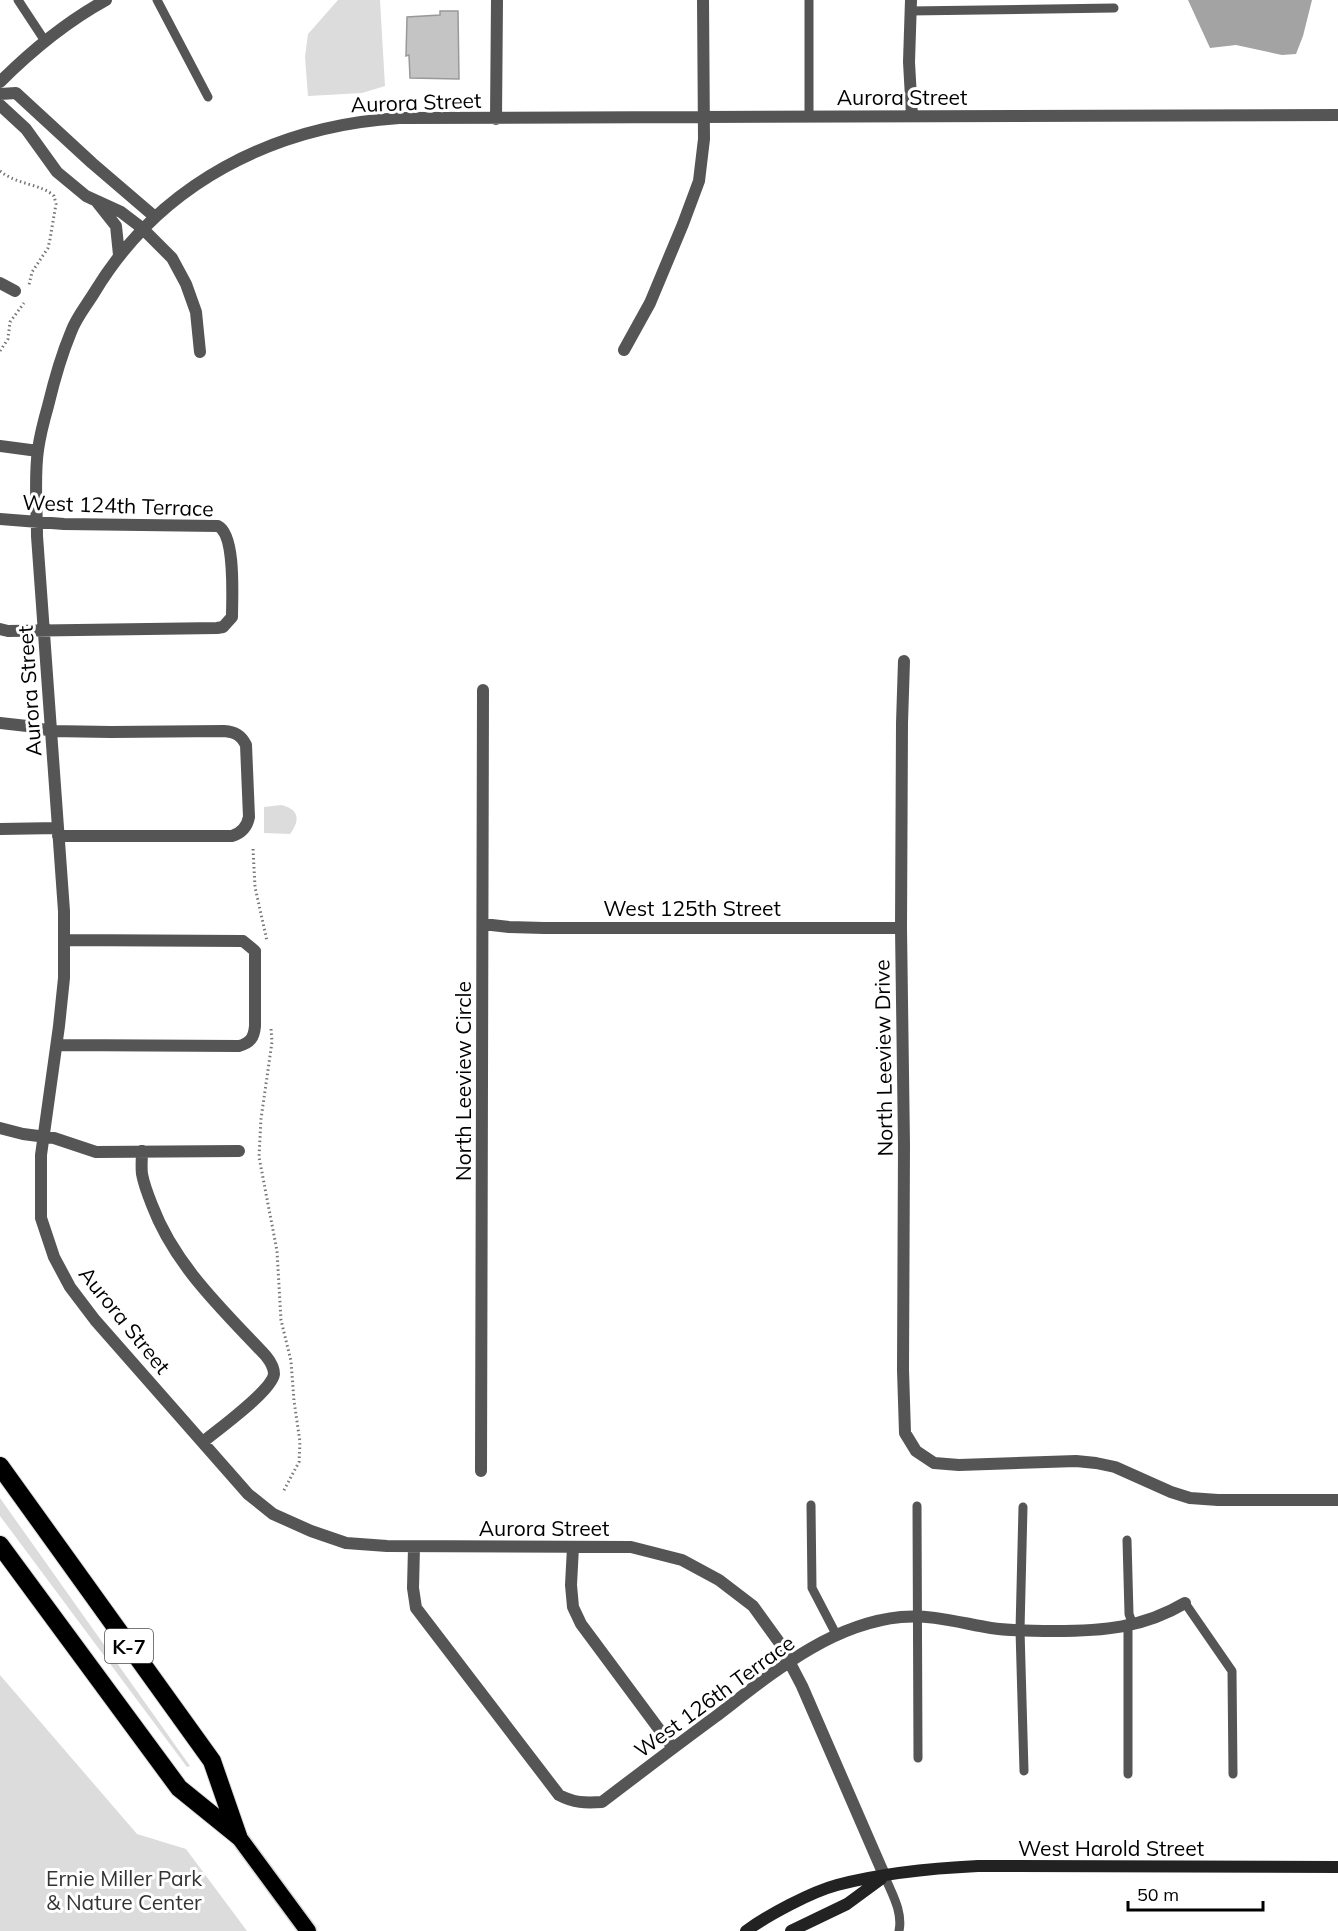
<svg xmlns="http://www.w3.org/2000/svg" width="1338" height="1931" viewBox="0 0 1338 1931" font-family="Mulish,sans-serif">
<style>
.green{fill:#dcdcdc}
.water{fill:#a3a3a3}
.building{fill:#c4c4c4;stroke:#999;stroke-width:1.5}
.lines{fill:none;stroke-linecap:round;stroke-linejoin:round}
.trunk-casing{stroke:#dbdbdb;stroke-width:19}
.motorway-casing{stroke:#dbdbdb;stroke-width:20}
.path{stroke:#777;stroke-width:3;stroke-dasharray:1.5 3;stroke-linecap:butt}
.service{stroke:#555;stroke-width:9}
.minor{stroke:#555;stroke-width:12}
.secondary{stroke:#222;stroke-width:12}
.trunk{stroke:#000;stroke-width:16}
.motorway{stroke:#000;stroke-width:18}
.labels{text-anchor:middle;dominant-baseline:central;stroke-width:6;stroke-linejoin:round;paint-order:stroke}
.shield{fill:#fff;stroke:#4c4c4c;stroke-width:1.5}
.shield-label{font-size:20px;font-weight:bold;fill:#000}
.street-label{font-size:21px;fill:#000;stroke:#fff}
.park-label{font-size:21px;fill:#333;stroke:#fff}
</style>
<rect width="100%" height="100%" fill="#fff"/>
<path class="green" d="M338 0H380L385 86 362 93 308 96 305 57 308 34Z
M281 805C300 809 300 821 290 834L264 833V807Z
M0 1498 190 1766 187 1767 0 1516Z
M0 1675 137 1834 186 1849 247 1931H0Z"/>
<path class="water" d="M1188 0H1312L1303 36 1296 54 1282 55 1236 45 1210 48Z"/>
<path class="building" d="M440 11H458L459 79 410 78 409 55 406 56 407 17 440 15Z"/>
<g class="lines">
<defs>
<path id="trunk" d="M238 1836 308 1931"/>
<path id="motorway" d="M0 1466 212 1761 238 1836
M0 1545 179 1788 237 1835"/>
</defs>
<use href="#trunk" class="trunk-casing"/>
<use href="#motorway" class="motorway-casing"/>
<path class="path" d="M0 171C17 185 42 184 54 196L56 204 50 239 48 248 32 272 29 285
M0 351 8 339 10 322 24 303
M253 849 255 887 267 941
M271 1029 272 1042 261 1119 259 1157 277 1251 281 1320 291 1361 294 1401 300 1442 299 1462 283 1492"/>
<path class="service" d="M18 0 45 41
M157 0 208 97
M809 0V117
M910 11 1114 8
M811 1505 812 1588 837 1636
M917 1506 918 1758
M1023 1507 1020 1630 1024 1771
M1127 1540 1129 1614 1133 1625
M1185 1603 1232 1671 1233 1774
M1128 1774V1627
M885 1877C892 1894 903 1912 899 1931"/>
<path class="minor" d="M911 0 909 62 912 116
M0 82C32 50 66 22 106 0
M0 94 16 93 92 163 155 217
M0 105 26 129 57 172 86 196 121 212 142 228 172 258 186 284 196 312 200 352
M496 119 497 0
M97 202 116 226 119 255
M0 283 15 291
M624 350 650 303 683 224 699 181 704 139 703 0
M0 446 38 451
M0 519 64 524 218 526C236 535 232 598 232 617L223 627 217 628 8 631 0 629
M904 661 902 723 901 928 904 1145 903 1370 905 1433 916 1451 934 1463 959 1465 1076 1461 1096 1463 1115 1467 1171 1492 1190 1498 1218 1500H1338
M0 723 27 726 51 731 111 732 224 731C235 732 241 735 246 745L249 817C247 827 242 833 232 836H58
M0 829 58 828
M483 924 509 927 544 928H901
M57 1045 239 1046C250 1043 254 1038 255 1026V951L243 941 64 940
M0 1128 23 1134 54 1138 96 1152 239 1151
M142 1151C142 1158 141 1167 142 1174 144 1185 148 1195 152 1205 175 1266 223 1310 266 1356 270 1361 274 1367 274 1374 272 1391 217 1430 203 1442
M481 1471 483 690
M414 1547 413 1588 416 1608 559 1795C574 1803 585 1803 602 1802 640 1773 677 1745 715 1717 770 1675 829 1624 901 1617 931 1614 961 1623 991 1628 1011 1631 1033 1631 1054 1631 1103 1631 1143 1628 1185 1603
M573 1547 571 1585 573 1607 581 1624 673 1748
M885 1877 802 1686 779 1642 753 1606 719 1580 682 1560 631 1547 387 1546 346 1543 311 1531 273 1514 248 1494 95 1320 70 1287 54 1257 41 1218V1155L59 1026 64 978V911L37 536C37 508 34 478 38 450 40 435 44 420 48 406 54 381 61 356 71 332 76 318 86 306 94 293 160 183 274 126 399 118L1338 115"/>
<path class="secondary" d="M746 1931C768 1915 811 1892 837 1885 879 1874 935 1868 978 1866L1338 1867
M791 1931 847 1904 881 1879"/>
<use href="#trunk" class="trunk"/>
<use href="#motorway" class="motorway"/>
</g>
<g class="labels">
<rect class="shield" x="105" y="1629" width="48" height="34" rx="4.5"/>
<g class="shield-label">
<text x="129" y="1646">K-7</text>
</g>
<g class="street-label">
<text x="902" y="97">Aurora Street</text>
<text transform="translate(416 102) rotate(-2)">Aurora Street</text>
<text transform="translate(118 505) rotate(2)">West 124th Terrace</text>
<text transform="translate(29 691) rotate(-94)">Aurora Street</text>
<text x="692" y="908">West 125th Street</text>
<text transform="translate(883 1058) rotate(-91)">North Leeview Drive</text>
<text transform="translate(463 1081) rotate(-90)">North Leeview Circle</text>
<text transform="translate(125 1320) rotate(51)">Aurora Street</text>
<text x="544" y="1528">Aurora Street</text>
<text transform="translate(714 1696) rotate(-36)">West 126th Terrace</text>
<text x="1111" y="1848">West Harold Street</text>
</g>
<g class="park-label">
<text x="124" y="1878">Ernie Miller Park<tspan x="124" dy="24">&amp; Nature Center</tspan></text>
</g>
</g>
<path d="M1128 1901v9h135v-9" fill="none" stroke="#000000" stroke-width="3"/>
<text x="1137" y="1901" font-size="18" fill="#000000" stroke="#ffffff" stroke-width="4.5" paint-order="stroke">50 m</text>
</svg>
